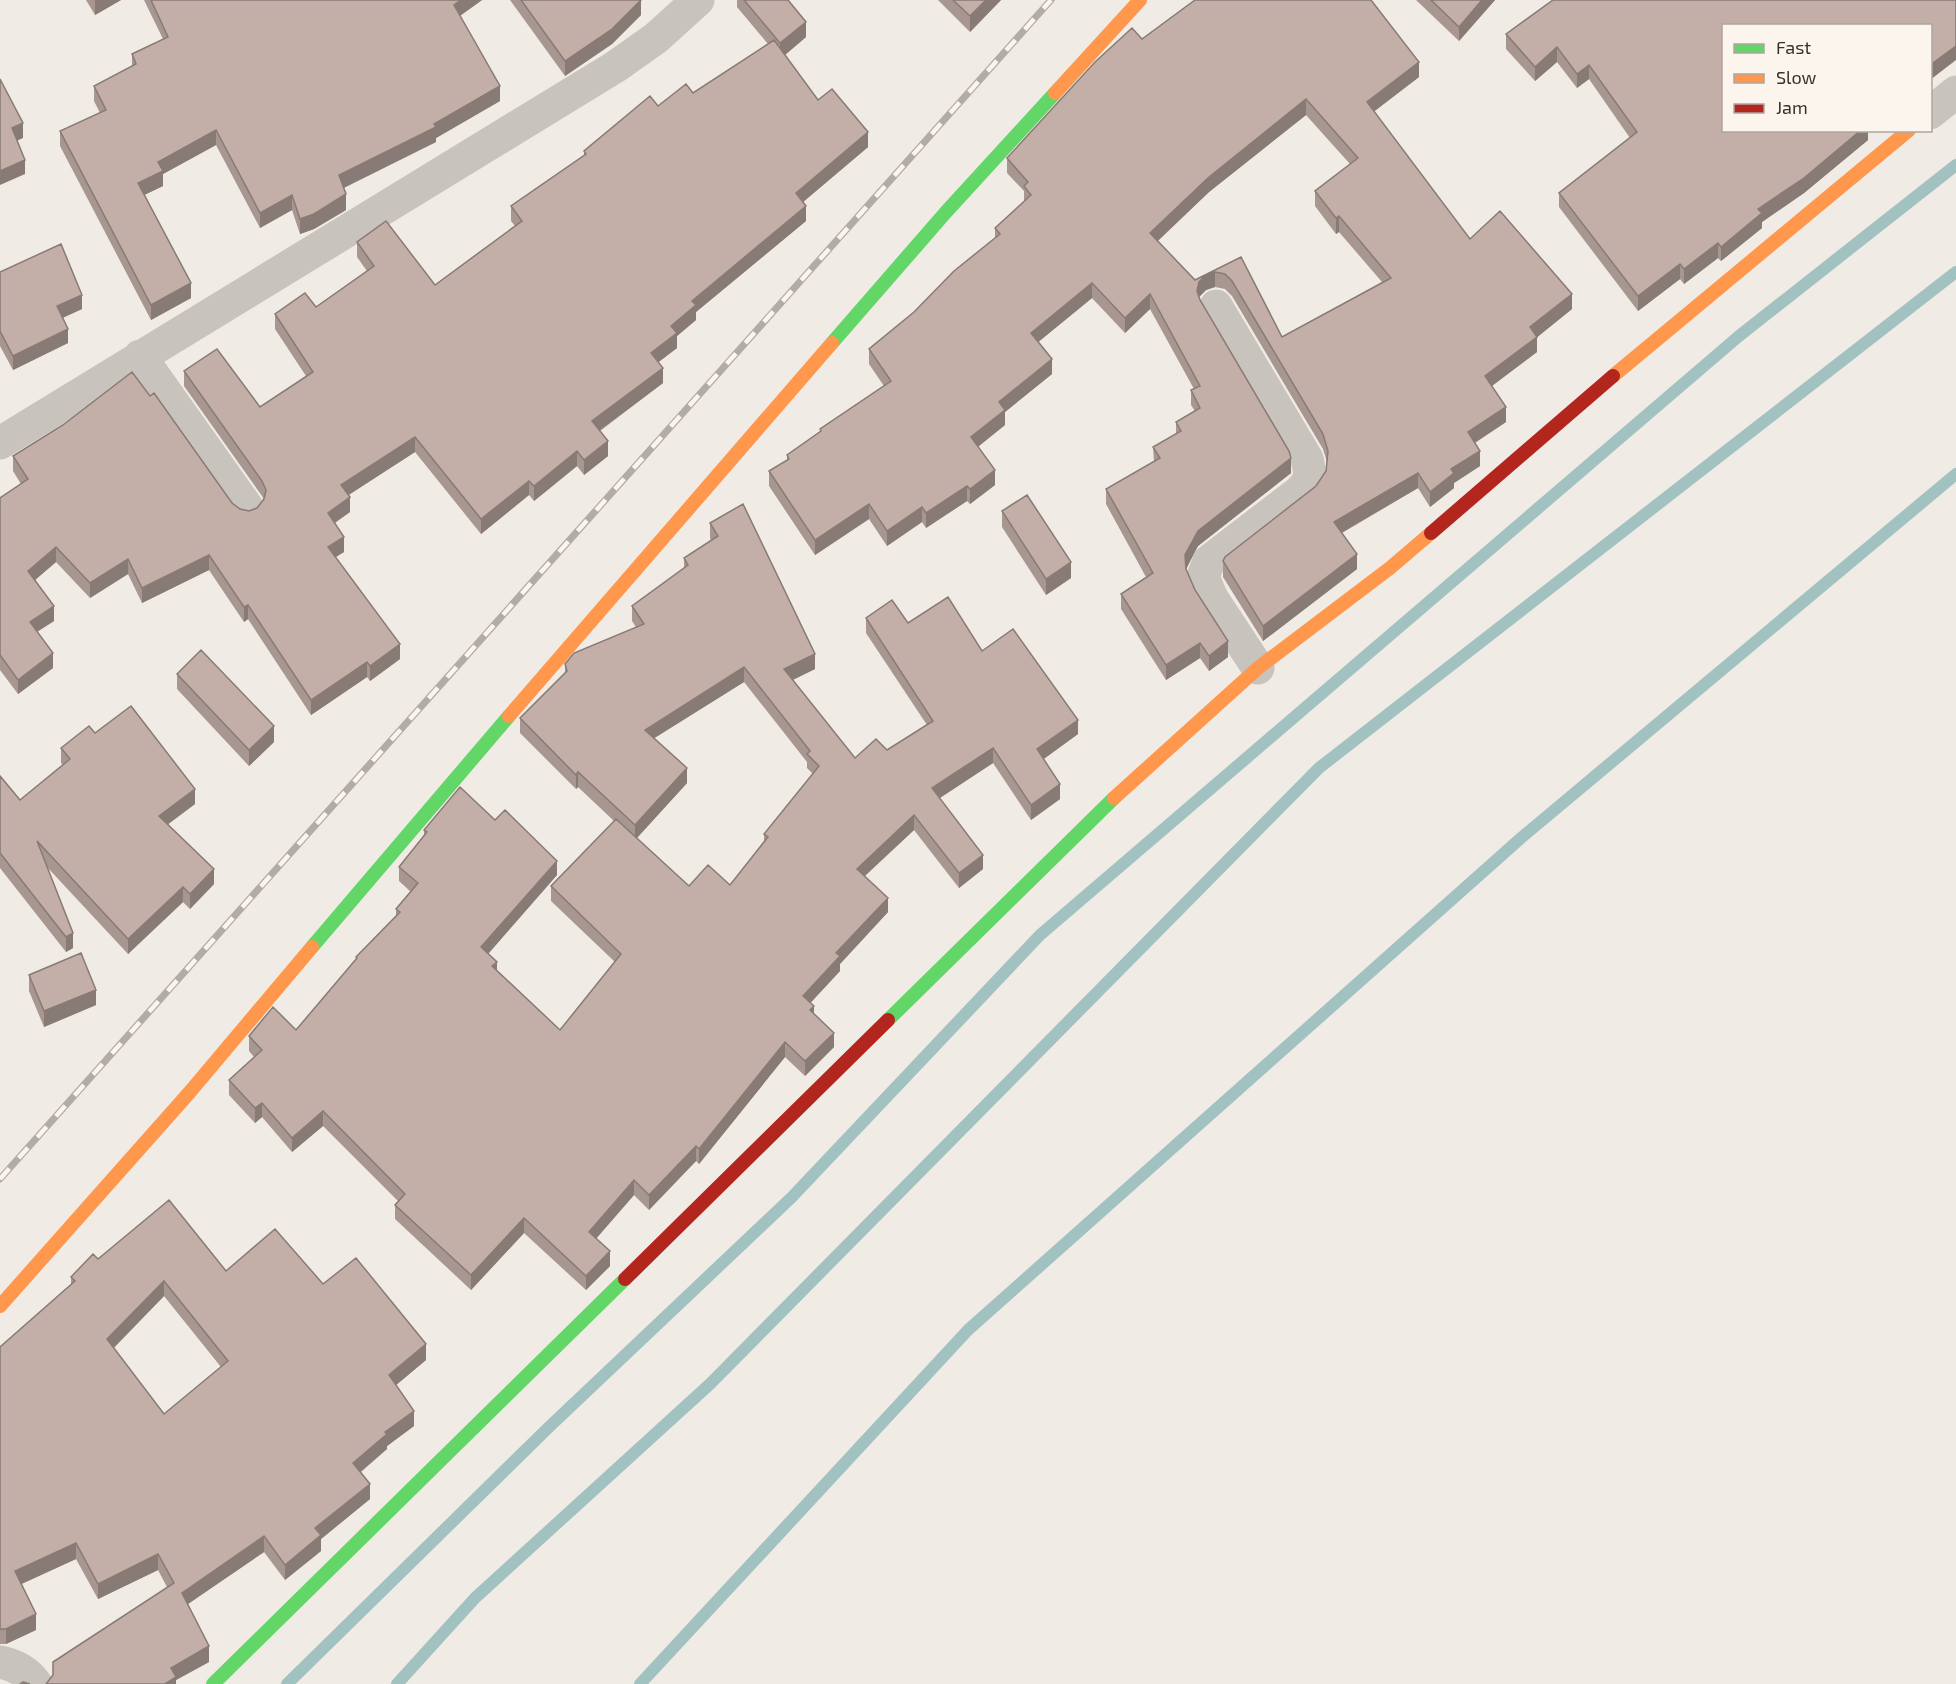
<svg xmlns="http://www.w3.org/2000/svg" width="1956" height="1684" viewBox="0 0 1956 1684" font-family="'Exo 2',sans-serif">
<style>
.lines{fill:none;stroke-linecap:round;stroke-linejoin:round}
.stream{stroke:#a1c2c1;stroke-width:12}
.street{stroke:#c9c3be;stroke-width:33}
.fast{stroke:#63d668;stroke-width:14}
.slow{stroke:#ff974d;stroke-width:14}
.jam{stroke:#b3261e;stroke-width:14}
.rail-casing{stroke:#b1aca8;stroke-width:7}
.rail{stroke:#fbf5ee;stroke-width:4.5;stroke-dasharray:14;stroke-linecap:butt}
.wall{fill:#a89690;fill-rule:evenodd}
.shaded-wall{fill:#887a75}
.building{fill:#c3afa7;stroke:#887a75;stroke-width:1.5;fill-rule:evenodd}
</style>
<rect width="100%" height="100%" fill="#f0ebe5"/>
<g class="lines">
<path class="stream" d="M287 1684 548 1428 792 1197 1040 935 1739 336 1956 165
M397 1684 475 1598 710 1384 1319 768 1956 272
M640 1684 968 1330 1521 838 1956 474"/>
<path class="street" d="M1930 113 1956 92
M1216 306 1307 459C1311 474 1311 481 1299 492L1209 561 1203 577 1212 598 1258 668
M140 356 247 507
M0 443 615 67 656 38 698 0
M0 1662C15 1665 27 1671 36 1684"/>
<path class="fast" d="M832 343 946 212 1055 93
M312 947 509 716
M888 1020 1114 798
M213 1684 625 1279"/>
<path class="slow" d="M1055 93 1140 0
M1613 376 1909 130
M509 716 832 343
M1114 798 1258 668 1390 568 1431 533
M0 1306 189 1093 312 947"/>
<path class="jam" d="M1431 533 1613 376
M625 1279 888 1020"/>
<defs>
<path id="rail" d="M0 1179 1051 0"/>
</defs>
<use href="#rail" class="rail-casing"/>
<use href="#rail" class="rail"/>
</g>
<path class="wall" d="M86 0H121L95 15Z
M144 0H482L460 16 500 101 436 138V142L344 188 346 210 314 229 300 234 292 210 260 228 216 145 163 174V186L144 195 191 298 151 320 60 146V131L100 113 94 101V86L132 66V54L163 39Z
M510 0H641V15L612 44 565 76Z
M737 0H788L806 37 785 55 818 100 868 147 803 202 806 221 696 312V320L677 336V348L658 362 663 383 600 431 608 456 584 475 577 466 534 501 529 495 481 534 415 452 348 495 350 512 335 523 344 552 335 557 400 659 370 681 367 677 311 715 248 619 244 622 209 570 142 603 128 574 90 598 56 562 35 580 54 621 37 632 53 668 18 694 0 670V498L21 484 13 471V456L232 503 240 509 249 511 257 508 264 500 262 496 184 386V371L260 407 306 376 275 329V314L316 307 367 271 357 257V242L435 285 515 226 511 221V206L584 156V151L658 106 693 93 768 44 737 7Z
M938 0H1001L970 32Z
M1416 0H1495L1459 41Z
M1724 26 1868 130V140L1804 193 1762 222V228L1721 261 1718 258 1684 284 1680 279 1638 311 1559 207V193L1630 138 1589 79 1577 88 1557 62 1535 81 1506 49V34Z
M1142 39 1419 77 1374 111 1470 239 1572 309 1537 337V352L1492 386 1506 422 1475 443 1480 466 1454 483V488L1430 507 1418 488 1342 533 1357 569 1263 641 1223 577V561L1316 486 1326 471 1327 462 1323 449 1232 296 1225 289 1215 287 1206 290 1199 297 1200 300 1291 473 1198 546 1186 570 1195 590 1228 657 1209 671 1200 658 1166 680 1121 609V594L1146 577 1106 504V489L1154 462 1153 447 1176 434V422L1195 411 1191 405V390L1194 389 1150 309 1125 333 1092 298 1038 342 1052 374 1005 412V425L978 447 995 485 970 504 967 501 926 528 922 522 887 546 869 519 815 555 769 486V471L787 461V455L820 432V429L884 386 869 364V349L914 312 995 239V228L1024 201V191L1007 173V158ZM1306 115 1350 164 1315 191V206L1336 234 1339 232 1382 282 1282 337 1241 257 1195 280 1158 241 1209 192Z
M0 272 82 309 63 318 68 343 13 370 0 346Z
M1002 511 1071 578 1046 595 1002 527Z
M710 523 815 669 793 680 855 758 887 750 927 725 866 633V618L908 623 982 651 1078 734 1043 759 1060 799 1031 820 993 763 940 798 983 869 959 888 914 830 865 876 888 912 840 964V971L810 1003 814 1014 834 1047 805 1076 785 1057 699 1164 696 1161 649 1210 634 1195 596 1238 610 1266 586 1290 524 1233 471 1290 395 1219V1205L398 1201 323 1126 292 1152 262 1117 255 1123 229 1095V1080L254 1057 249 1051V1036L296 1030 356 960V957L396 916V909L411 892 399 881V867L424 836V830L495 820 557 875 488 954 497 970 560 1030 615 962 551 901V886L614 821 578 787 576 789 520 733V718L565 674V664L636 627 632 621V606L684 568V558L711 540 710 538ZM744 682 807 762V768L813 774 764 834V841L730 885 689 886 637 838 687 783 654 738Z
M177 674 274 742 249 766 177 689Z
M95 733 195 804 168 824 214 884 190 909 183 902 128 954 47 867 73 948 66 952 0 868V776L20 800 63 765 61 763V748Z
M29 975 96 1005 44 1027 29 991Z
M98 1259 226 1271 323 1284 426 1360 396 1385 414 1426 387 1446V1449L361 1472 370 1499 321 1539V1551L285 1580 264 1552 188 1604 209 1662 176 1680V1684L167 1587 158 1570 98 1599 76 1559 21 1584 36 1630 6 1644H0V1347L71 1284V1277ZM164 1296 221 1367 164 1414 113 1348Z"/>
<path class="shaded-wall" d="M95 0H121L95 15Z
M461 0H482L454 20V5Z
M641 0V15L612 44 565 76V61Z
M986 0H1001L970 32V16Z
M1482 0H1495L1459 41V27Z
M806 22V37L780 59V43Z
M1956 46V60L1930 80V65Z
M1557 47V62L1535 81V67Z
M1419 62V77L1367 117V102Z
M1589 65V79L1577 88V74Z
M500 86V101L436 138V142L339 190V175L434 124Z
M1306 99V115L1209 192 1150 248V233L1209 177Z
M23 123V138L12 143V128Z
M216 130V145L163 174V186L138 198V183L158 162Z
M1861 130H1868V140L1804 193 1762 222V228L1721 261V247L1758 209Z
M868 132V147L796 208V193Z
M25 160V174L0 185V171Z
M346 194V210L314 229 300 234V219Z
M292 195V210L260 228V213Z
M806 206V221L696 312V320L677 336V348L651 368V353L671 326 692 301Z
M1339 216V232L1336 234V218Z
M1718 243V258L1684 284V269Z
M1680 264V279L1638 311V296Z
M1215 272V287L1206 290 1199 297 1197 291 1199 282 1206 275Z
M191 283V298L151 320V305Z
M1092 283V298L1031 348V333Z
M1150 294V309L1125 333V318Z
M1572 294V309L1530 343V327Z
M82 295V309L57 320V306Z
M68 329V343L13 370V356Z
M1537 337V352L1485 391V376Z
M1052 359V374L1005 412V425L971 452V437L999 402Z
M663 368V383L592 436V421Z
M1506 407V422L1468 447V432Z
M415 437V452L341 500V485Z
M608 441V456L584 475V460Z
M577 451V466L534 501V486Z
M1480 451V466L1454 483V488L1430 507V492L1451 469Z
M1291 458V473L1198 546 1185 570V555L1198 531Z
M995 470V485L970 504V489Z
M1418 473V488L1334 537V522Z
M529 481V495L481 534V519Z
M967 486V501L926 528V513Z
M350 497V512L328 527V513Z
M869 504V519L815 555V540Z
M922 507V522L887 546V531Z
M344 537V552L328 562V547Z
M56 547V562L28 586V571Z
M1357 554V569L1263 641V626Z
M209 555V570L142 603V588Z
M128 559V574L90 598V583Z
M1071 562V578L1046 595V579Z
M248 605V619L244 622V607Z
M54 606V621L30 636V622Z
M1228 641V657L1209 671V656Z
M1200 643V658L1166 680V665Z
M400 644V659L370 681V666Z
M53 653V668L18 694V680Z
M815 654V669L784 684V669Z
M367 662V677L311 715V700Z
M744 667V682L645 744V730Z
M1078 720V734L1037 764V749Z
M274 726V742L249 766V750Z
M993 748V763L932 803V788Z
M687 768V783L635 840V825Z
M578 772V787L576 789V775Z
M1060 784V799L1031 820V805Z
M195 789V804L159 831V816Z
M914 815V830L857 883V869Z
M983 855V869L959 888V873Z
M557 861V875L481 962V947Z
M214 869V884L190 909V894Z
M183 887V902L128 954V939Z
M888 898V912L840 964V971L803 1011V996L836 953Z
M73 933V948L66 952V937Z
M497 962V976L492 966Z
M96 990V1005L44 1027V1011Z
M814 1006V1021L810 1010Z
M834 1033V1047L805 1076V1061Z
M785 1042V1057L699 1164V1149Z
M262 1103V1117L255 1123V1108Z
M323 1111V1126L292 1152V1138Z
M696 1146V1161L649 1210V1195Z
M634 1180V1195L589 1247V1232Z
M524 1218V1233L471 1290V1275Z
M610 1251V1266L586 1290V1276Z
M164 1281V1296L107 1355V1339Z
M426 1344V1360L389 1391V1375Z
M414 1411V1426L387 1446V1449L353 1478V1463L385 1432Z
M370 1484V1499L321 1539V1551L285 1580V1565L315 1528Z
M264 1536V1552L182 1608V1593Z
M76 1543V1559L15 1587V1571Z
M158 1554V1570L98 1599V1584Z
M36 1614V1630L6 1644V1629Z
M209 1646V1662L176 1680V1684H165L171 1668Z"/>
<path class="building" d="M151 0H461L454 5 500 86 434 124 436 127 339 175 346 194 314 214 300 219 292 195 260 213 216 130 158 162 163 171 138 183 191 283 151 305 60 131 106 110 94 86 136 64 132 54 168 37Z
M521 0H641L612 29 565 61Z
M744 0H788L806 22 780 43Z
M953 0H986L970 16Z
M1195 0H1371L1419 62 1367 102 1470 239 1500 211 1572 294 1530 327 1537 337 1485 376 1506 407 1468 432 1480 451 1451 469 1454 473 1430 492 1418 473 1334 522 1357 554 1263 626 1223 561 1225 557 1316 486 1326 471 1328 451 1323 434 1232 281 1225 274 1215 272 1206 275 1199 282 1197 291 1200 300 1289 451 1291 458 1198 531 1185 555 1186 569 1195 590 1228 641 1209 656 1200 643 1166 665 1121 594 1153 573 1106 489 1160 458 1153 447 1181 431 1176 422 1200 408 1191 390 1200 386 1150 294 1125 318 1092 283 1031 333 1052 359 999 402 1005 410 971 437 995 470 970 489 967 486 926 513 922 507 887 531 869 504 815 540 769 471 789 459 787 455 821 431 820 429 891 381 869 349 914 312 954 271 1000 234 995 228 1031 195 1024 186 1028 182 1007 158 1095 62 1132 28 1142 39ZM1306 99 1358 158 1315 191 1336 218 1339 216 1391 278 1282 337 1241 257 1195 280 1150 233 1209 177Z
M1431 0H1482L1459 27Z
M1553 0H1956V46L1930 65V26H1724V130H1861L1804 178 1758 209 1762 213 1721 247 1718 243 1684 269 1680 264 1638 296 1559 193 1637 132 1589 65 1577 74 1557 47 1535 67 1506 34Z
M774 40 818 100 832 89 868 132 796 193 806 206 692 301 696 305 671 326 677 333 651 353 663 368 592 421 608 441 584 460 577 451 534 486 529 481 481 519 415 437 341 485 350 497 328 513 344 537 328 547 400 644 370 666 367 662 311 700 248 605 244 607 209 555 142 588 128 559 90 583 56 547 28 571 54 606 30 622 53 653 18 680 0 655V498L28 479 13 456 63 425 132 372 150 396 154 393 232 503 240 509 249 511 257 508 264 499 266 490 262 481 184 371 217 349 260 407 313 372 275 314 305 293 316 307 374 266 357 242 386 221 435 285 522 221 511 206 586 154 584 151 650 96 658 106 686 84 693 93Z
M0 79 23 123 12 128 25 160 0 171Z
M61 244 82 295 57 306 68 329 13 356 0 331V272Z
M1027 495 1071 562 1046 579 1002 511Z
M743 504 815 654 784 669 855 758 876 739 887 750 933 721 866 618 892 600 908 623 948 597 982 651 1013 629 1078 720 1037 749 1060 784 1031 805 993 748 932 788 983 855 959 873 914 815 857 869 888 898 836 953 840 956 803 996 814 1006 810 1010 834 1033 805 1061 785 1042 699 1149 696 1146 649 1195 634 1180 589 1232 610 1251 586 1276 524 1218 471 1275 395 1205 405 1194 323 1111 292 1138 262 1103 255 1108 229 1080 262 1050 249 1036 273 1007 296 1030 357 958 356 957 400 912 396 909 418 883 399 867 427 832 424 830 460 787 495 820 505 810 557 861 481 947 497 962 492 966 560 1030 621 954 551 886 616 819 689 886 708 865 730 885 768 837 764 834 819 766 807 754 810 751 744 667 645 730 687 768 635 825 578 772 576 775 520 718 567 671 565 664 574 653 644 624 632 606 688 565 684 558 718 536 710 523Z
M201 650 274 726 249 750 177 674Z
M131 706 195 789 159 816 214 869 190 894 183 887 128 939 37 841 73 933 66 937 0 853V776L20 800 70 759 61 748 89 726 95 733Z
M81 953 96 990 44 1011 29 975Z
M169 1200 226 1271 275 1229 323 1284 356 1258 426 1344 389 1375 414 1411 385 1432 387 1434 353 1463 370 1484 315 1528 321 1535 285 1565 264 1536 182 1593 209 1646 171 1668 176 1677 165 1684H46L53 1675V1662L174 1583 158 1554 98 1584 76 1543 15 1571 36 1614 6 1629H0V1347L75 1281 71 1277 93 1254 98 1259ZM164 1281 228 1361 164 1414 107 1339Z
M23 1682 30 1684H20Z"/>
<rect x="1722" y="24" width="210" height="108" fill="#fbf5ee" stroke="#aea6a0" stroke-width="1.5"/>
<rect x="1734" y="44" width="30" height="9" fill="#63d668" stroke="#aea6a0" stroke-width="1.5"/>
<text x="1776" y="54" font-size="18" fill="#3b302b">Fast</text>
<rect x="1734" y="74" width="30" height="9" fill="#ff974d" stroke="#aea6a0" stroke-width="1.5"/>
<text x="1776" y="84" font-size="18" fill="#3b302b">Slow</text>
<rect x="1734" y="104" width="30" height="9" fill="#b3261e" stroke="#aea6a0" stroke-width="1.5"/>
<text x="1776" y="114" font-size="18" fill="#3b302b">Jam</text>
</svg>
